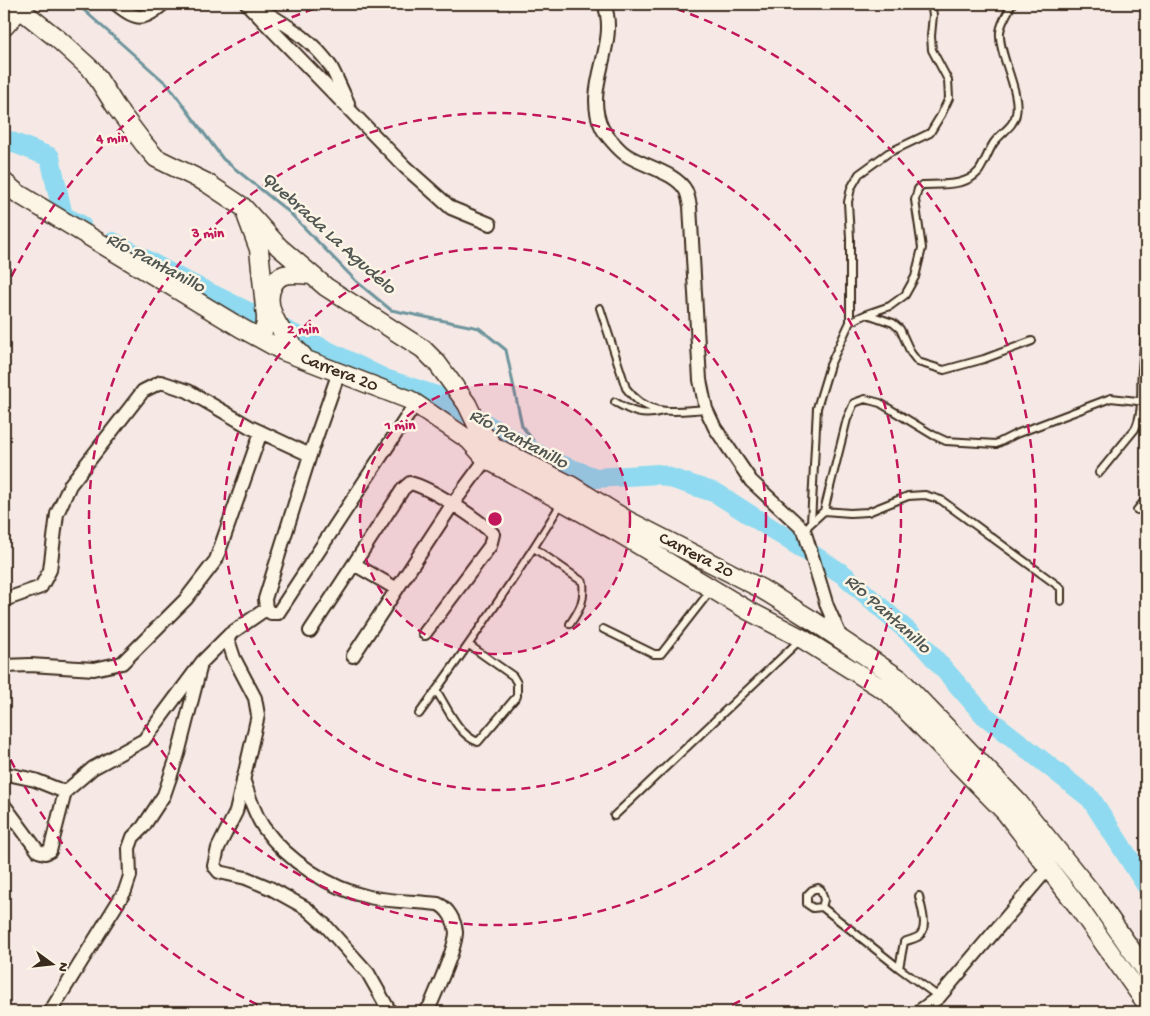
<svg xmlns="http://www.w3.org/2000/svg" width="1150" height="1016" viewBox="0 0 1150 1016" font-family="'Gochi Hand',sans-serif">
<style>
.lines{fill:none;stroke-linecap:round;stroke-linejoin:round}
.stream{stroke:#6d949c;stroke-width:3}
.river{stroke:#8fdaf0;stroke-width:20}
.service-casing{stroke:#3b2a1e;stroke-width:10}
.minor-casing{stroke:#3b2a1e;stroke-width:16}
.secondary-casing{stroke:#3b2a1e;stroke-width:21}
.service{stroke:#fcf5e5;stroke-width:6}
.minor{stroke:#fcf5e5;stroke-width:12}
.secondary{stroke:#fcf5e5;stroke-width:18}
.ring{fill:none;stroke:#c2185b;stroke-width:2.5;stroke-dasharray:9 6}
.labels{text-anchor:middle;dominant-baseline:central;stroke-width:5;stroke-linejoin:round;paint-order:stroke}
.street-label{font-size:18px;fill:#3b2a1e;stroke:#fcf5e5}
.water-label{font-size:19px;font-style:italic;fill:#505652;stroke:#fcf5e5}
.centre{fill:#c2185b;stroke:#fcf5e5;stroke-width:2.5}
.ring-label{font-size:15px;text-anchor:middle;font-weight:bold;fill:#c2185b;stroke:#fcf5e5;stroke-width:5;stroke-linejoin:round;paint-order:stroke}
</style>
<rect width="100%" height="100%" fill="#f6e9e5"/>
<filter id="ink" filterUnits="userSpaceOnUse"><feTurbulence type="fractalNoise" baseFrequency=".02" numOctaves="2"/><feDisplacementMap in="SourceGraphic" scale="10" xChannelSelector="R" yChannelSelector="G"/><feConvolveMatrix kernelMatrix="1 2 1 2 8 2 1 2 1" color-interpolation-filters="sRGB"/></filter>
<g filter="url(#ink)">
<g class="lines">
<path class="stream" d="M77 4 169 86 223 159 289 212 357 282 391 310 479 328 506 350 522 426 548 460"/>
<path class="river" d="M4 139 50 157 63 216 81 225
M113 242 179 278 385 379 437 396 548 460 596 478 658 474 716 493 844 575 921 643 984 715 1091 799 1146 885"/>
<defs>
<path id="service" d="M600 308 626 388C648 418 674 411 706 409
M867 314 893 323 900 329 911 353 918 362 944 370 984 359 1032 341
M850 322V238L848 202 851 188 859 174 888 153 930 133 941 115 949 98 948 80 932 50 931 36 933 15 931 4
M615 402C632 412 643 417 663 411
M1099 473 1135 429C1144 411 1140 390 1142 370 1143 354 1145 338 1146 322
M1137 510 1146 499
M824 511 847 419 854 403 865 399 880 403 933 435 946 441 996 444 1016 434 1111 398 1146 402
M811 523 824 511 850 513 868 512 908 496 925 495 941 500 1061 588V601
M804 530 811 523 817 408 830 365 850 322 867 314 890 306 905 295 915 277 922 248 915 200 918 189 922 185C941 184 966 187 979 171 985 162 988 152 993 144 1000 133 1014 127 1016 114 1021 91 998 54 1000 32 1001 22 1008 13 1012 4
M534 548 583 582C585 601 580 609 570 624
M603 629 654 654H661L711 590
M436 690C447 707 458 735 478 742L517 696V683L513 676 469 645
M419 714C469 645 518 575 562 502
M614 816 800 640
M822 907 813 908 807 904V895L812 890 818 888 821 890 824 900 822 907 899 968 939 997
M899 968 904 942C908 940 915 939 919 936 929 928 921 907 919 896"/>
<path id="minor" d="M116 4C136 21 144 21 163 4
M247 4 405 167 451 208 490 224
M604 4C620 44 582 88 602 128 605 134 619 150 625 154 642 166 676 172 686 191 688 195 689 202 690 206L700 380 706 409 715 428 751 481 804 530 827 606 842 640
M254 8 262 10C288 26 314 41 331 67 337 78 342 91 348 103
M339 372 310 455 265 599 266 609 271 613H278L416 403
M354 564 397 589
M4 600 41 587 50 570 57 514 70 485 143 391 161 382 188 391 250 427 310 455
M310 631 403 489 410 483C431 488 477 518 493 534L490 546 425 633
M230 634 228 640 234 658 255 698 258 715 236 812 218 848 214 866 219 872 246 878 270 888 306 908 326 926 368 973 390 1012
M353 656 452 505 486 459
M4 666 30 665 94 669 122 663 186 599 216 560 261 432
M4 775 7 774 35 780 65 792
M243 779C249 795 254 814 264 828 287 860 330 889 369 897 391 902 415 901 438 904 448 908 455 921 456 932 456 948 437 989 430 1006L425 1012
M4 805 38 851 45 853 50 851 65 792 93 768 144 740 202 662 230 634 266 609
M50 1012 125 891 130 876 129 848 133 837 143 827 164 795 178 754 200 668
M918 1012 939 997 1049 867"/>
<path id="secondary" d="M4 27 20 9 59 40 93 71 116 107 144 144 156 158 207 183 243 207 279 247 326 287 423 349 437 363 451 382 467 404 479 429 493 446
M4 182 17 193 241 328 283 351 410 400 469 440 486 459 619 533 749 611 801 638 889 693 1006 813 1076 904 1146 1003
M247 217 259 249 266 317C266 327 265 331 256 336
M303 356C287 341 260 308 273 285 275 281 278 277 284 275 292 273 302 274 311 275
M469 440 493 446 570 485 625 519 760 588 815 622 900 679 1018 802 1092 893 1146 971"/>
</defs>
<use href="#service" class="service-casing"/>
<use href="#minor" class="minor-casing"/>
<use href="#secondary" class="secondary-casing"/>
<use href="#service" class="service"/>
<use href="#minor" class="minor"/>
<use href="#secondary" class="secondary"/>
</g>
</g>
<circle cx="495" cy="519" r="135" fill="#c2185b" fill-opacity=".12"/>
<g class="ring">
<circle cx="495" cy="519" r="135"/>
<circle cx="495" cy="519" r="271"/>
<circle cx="495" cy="519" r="406"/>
<path d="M271 1011A541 541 0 0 1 5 748M5 290A541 541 0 0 1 328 4M662 4A541 541 0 0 1 719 1011"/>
</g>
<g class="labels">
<g class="street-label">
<text transform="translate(339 373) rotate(21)">Carrera 20</text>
<text transform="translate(696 556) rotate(27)">Carrera 20</text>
</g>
<g class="water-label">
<text transform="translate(328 234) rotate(42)">Quebrada La Agudelo</text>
<text transform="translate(155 264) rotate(28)">Río Pantanillo</text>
<text transform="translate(518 440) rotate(28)">Río Pantanillo</text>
<text transform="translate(887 615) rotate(42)">Río Pantanillo</text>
</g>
</g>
<circle cx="495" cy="519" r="8" class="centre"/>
<g class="ring-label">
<text x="112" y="142">4 min</text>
<text x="208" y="237">3 min</text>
<text x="303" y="333">2 min</text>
<text x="400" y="429">1 min</text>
</g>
<rect width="1150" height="1016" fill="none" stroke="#fcf5e5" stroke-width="20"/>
<rect x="10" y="10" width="1130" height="996" fill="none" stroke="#3b2a1e" stroke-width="2" filter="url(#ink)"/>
<g transform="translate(52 964) rotate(105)" stroke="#fcf5e5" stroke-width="4" paint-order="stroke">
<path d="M0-4L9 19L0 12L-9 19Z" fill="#3b2a1e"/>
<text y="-8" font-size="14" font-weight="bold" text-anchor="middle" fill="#3b2a1e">N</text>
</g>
</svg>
